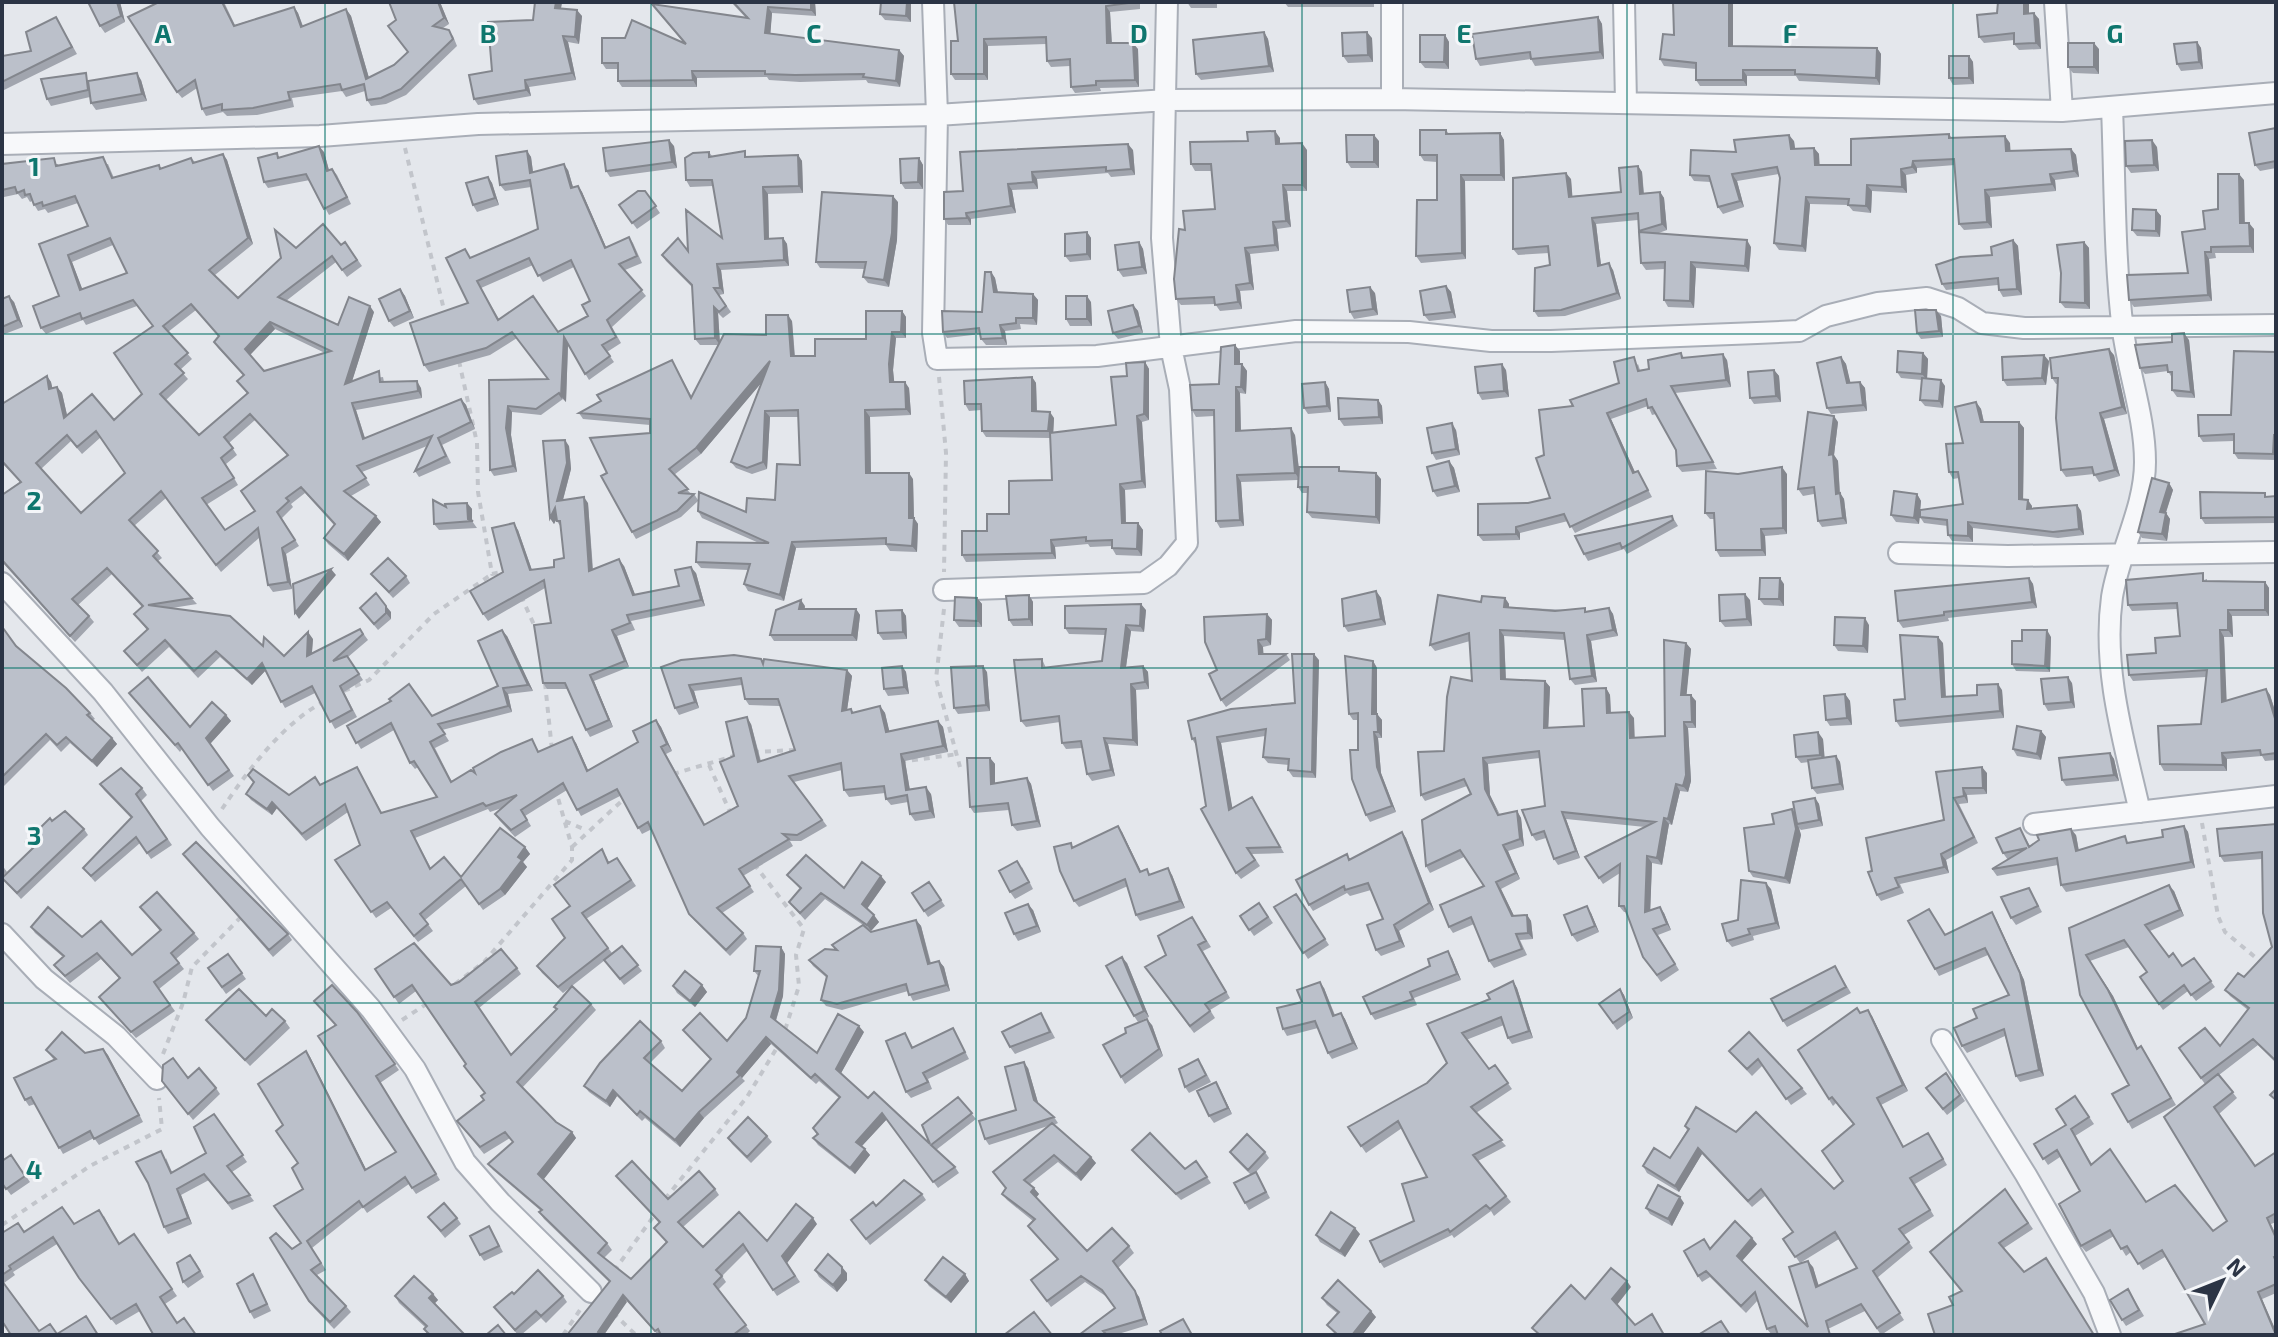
<svg xmlns="http://www.w3.org/2000/svg" width="2278" height="1337" viewBox="0 0 2278 1337" font-family="'Exo 2',sans-serif">
<style>
.lines{fill:none;stroke-linecap:round;stroke-linejoin:round}
.street-casing{stroke:#a9aeb7;stroke-width:24}
.path{stroke:#c2c5cb;stroke-width:4;stroke-dasharray:6 6;stroke-linecap:butt}
.street{stroke:#f7f8fa;stroke-width:20}
.wall{fill:#a1a5ae;fill-rule:evenodd}
.shaded-wall{fill:#83868d}
.building{fill:#bbc0ca;stroke:#83868d;stroke-width:2;fill-rule:evenodd}
.grid{fill:none;stroke:#0f766e;stroke-width:2;stroke-opacity:0.55}
.grid-label{font-size:26px;text-anchor:middle;font-weight:bold;fill:#0f766e;stroke:#f4f6f9;stroke-width:6;stroke-linejoin:round;paint-order:stroke}
</style>
<rect width="100%" height="100%" fill="#e4e7ec"/>
<g class="lines">
<defs>
<path id="street" d="M933 2 937 115 933 333 937 359 1097 356 1296 331 1409 332 1491 341H1551L1757 333 1799 331 1826 316 1878 303 1927 298 1958 308 1982 323 2024 328 2276 325
M1392 2V99
M1624 2 1626 103
M2055 2 2062 111
M2112 107C2115 181 2114 258 2123 331 2129 375 2145 418 2145 462 2145 508 2119 552 2112 597 2102 669 2124 742 2140 812
M2 144 320 136 478 124 937 115 1167 100 1392 99 2062 111 2276 93
M1899 553 2008 556 2276 552
M2 583 103 692 210 827 371 1009 415 1069 465 1162 500 1202 591 1292
M944 590 1144 583 1168 566 1187 543 1180 389 1171 347 1162 238 1167 2
M2034 824 2276 796
M2 934 44 979 116 1036 157 1079
M1942 1040 2026 1175 2094 1293 2110 1335"/>
</defs>
<use href="#street" class="street-casing"/>
<path class="path" d="M405 148 445 314
M459 361 477 443 478 492 492 574 506 571
M939 377 946 453 944 572
M521 596 535 627
M944 609 936 679 960 767
M545 683 552 750
M344 691 369 680 434 614 492 574
M753 752 796 750
M900 762 958 754
M709 765 730 812
M673 774 737 755
M222 809C249 769 283 723 325 701
M565 821 586 830
M2202 823 2218 916 2225 932 2261 962
M572 847 626 797
M754 864 804 929 796 955 799 986 785 1030
M455 984 484 962 572 860V847L556 791
M402 1020 428 1003
M163 1054 183 1003 192 967 241 917
M665 1199 747 1097 778 1046
M2 1225 90 1166 162 1129 159 1098
M614 1271 656 1213
M613 1313 636 1335
M563 1335 582 1307"/>
<use href="#street" class="street"/>
</g>
<path class="wall" d="M93 2H120L125 22 105 33 100 26Z
M159 2H224L235 25 294 7 298 13 303 26 346 9 351 16 369 78 394 65 407 52 440 2 449 24 443 28 453 36 457 46 406 95 386 104 371 106 367 100 365 91 346 97 342 91 292 98 294 107 257 115 227 116 223 112 206 116 202 109 197 88 182 98 177 92Z
M535 2H562L561 8 582 16 579 44 568 42 576 80 529 87 531 96 478 105 474 99 492 71 533 20Z
M650 2H656L654 4 746 18 731 2H815L816 16 772 13 770 34 899 50 904 56 900 87 868 83 866 80 800 82 769 80 767 77 697 78V87H622L618 81V69H606L602 63 684 43Z
M881 2H911V22L885 20 880 14Z
M954 2H1140V9L1110 12 1112 43 1138 49 1139 87 1100 88 1101 91 1075 93 1071 87 1070 66 1051 67 1047 61 1046 44 988 46V80H955L951 74 958 41Z
M1187 2H1217V8H1191Z
M1284 2H1374V7H1288Z
M1673 2H1733V46L1877 48 1881 54 1880 85 1799 81 1796 76H1747V86H1700L1696 80V69L1664 66 1660 59 1674 35Z
M2029 13 2039 19 2041 49 2019 50 2014 44V40L1984 43 1979 37Z
M56 17 77 54 2 91V56L31 51Z
M1598 17 1602 24 1604 59 1535 66 1531 59 1480 66 1476 59Z
M1264 32 1268 39 1274 72 1201 80 1196 74Z
M1445 35 1449 42V69L1425 68 1420 62Z
M1372 38 1373 62 1348 63 1343 56Z
M2197 42 2201 48 2203 69 2181 71 2177 64Z
M2099 49V74L2073 73 2068 67Z
M1969 56 1973 62 1974 84 1953 85 1949 78Z
M90 80H141L147 101 96 110 91 103 90 97 51 106 47 99Z
M2276 128V168L2260 171 2255 165Z
M1446 130 1449 134 1500 133 1504 140 1505 181H1465L1466 259 1421 263 1416 256 1437 200V162L1424 161 1420 155Z
M1949 134 1952 138 2010 143V151L2071 149 2076 155 2079 177 2055 180 2056 191 1990 197 1992 228 1964 230 1959 224 1955 165 1917 168V173L1906 175 1907 193 1872 191 1871 213 1853 211 1848 205 1810 204 1806 252 1779 250 1774 243 1780 178 1779 174 1737 181 1744 207 1723 214 1718 207 1711 182 1694 181 1690 175 1736 152 1794 141 1795 149 1814 148 1819 154V165H1851Z
M1280 138V144L1307 150V191H1287L1291 227 1277 229 1279 251 1250 254 1254 290 1240 291 1242 309 1220 311 1215 304 1181 305 1176 299 1185 230 1215 209 1212 171H1195L1191 164 1248 141Z
M1379 141V168H1351L1347 162Z
M674 146 677 168 610 177 606 171Z
M2157 147 2159 171 2131 173 2126 166Z
M1133 150 1135 175 1111 177 1108 173 1037 179 1038 189 1012 190 1016 213 971 219V225H948L944 219 963 191 960 152Z
M527 151 531 157 533 172 568 170 573 187 578 186 582 192 606 247 629 237 633 243 642 263 625 270 646 296 612 327 621 343 607 352 614 362 589 380 568 345 566 402 563 399 541 415 512 412 511 435 517 472 494 476 490 470 489 380 548 379 517 338 490 355 429 372 424 365 468 303 471 258 538 229 531 187 505 191 500 185ZM533 265 543 282 574 267 590 301 588 316 558 332 499 319 481 288Z
M324 152 329 170 332 169 337 175 351 204 329 215 310 180 268 188 264 182 280 157Z
M709 152 712 156 749 157 798 155 802 161 803 193 768 194 769 238H783L787 244 789 266 721 270 724 294 719 295 731 312 723 318 718 313 720 343 766 335 792 321 795 356H815L866 339 902 311 906 317V338H896L893 370 894 382 909 388 911 415 870 417 871 473 913 479 914 518 918 524 917 552 890 551 886 545 796 548 784 601 748 591 744 584 748 570 701 568 696 562 759 543 702 518 698 511V501L681 517 636 539 632 532 607 473 650 433V425L583 419 579 413 672 360 692 397 719 345H700L695 339 692 287 666 261 662 255 688 251 722 238 713 186 690 187 686 180ZM762 382 731 462 736 468 752 474 767 469 770 417H798L800 465 775 500 746 512 698 500 694 494H691L674 475 701 454Z
M223 154 227 160 253 244 215 275 238 298 296 248 341 245 345 242 362 266 347 277 336 262 286 301 338 325 374 312 352 381 383 377 384 382 421 388 422 398 356 410 365 438 461 399 466 405 475 429 442 445 451 463 419 477 415 471 427 446 362 472 370 485 351 496 381 522 348 561 328 544 324 538 334 525 305 493 291 504 293 507 282 518 299 546 286 554 292 589 273 592 268 585 260 537 221 572 166 498 134 526 162 558 158 561 197 604 172 608 284 656 313 639 312 653 360 629 368 640 348 657 363 680 344 692 357 717 335 729 315 693 285 708 265 671 252 685 220 657 198 678 169 647 142 672 124 651 147 630 134 614 142 607 112 574 78 605 89 616 94 622 75 642 2 562V495L20 482 2 463V404L47 376 51 382 52 388 57 387 62 393 67 415 114 420 142 394 153 326 137 306 86 325 83 320 46 334 41 328 59 296 39 244 88 226 78 203 48 213 45 209 38 211 32 201 30 202 27 197 22 199 18 194 4 197 2 194V164H58L59 166 108 164 114 178 161 168 191 158 195 162ZM113 245 127 273 82 289 72 262ZM196 310 219 337 214 342 218 348 244 376 237 381 247 393 199 435 166 400 188 379 180 370 192 359 168 332ZM275 329 325 353 264 371 250 355ZM255 420 288 456 255 511 225 530 206 505 238 485 226 464 237 455 229 443ZM101 437 125 473 81 513 41 469 71 441 82 454Z
M919 158 923 165V189H905L901 183Z
M1638 166 1642 172 1644 193 1660 192 1664 198 1667 230 1656 234 1751 247 1749 272 1696 268 1694 308 1668 307 1664 300 1665 269 1646 270 1641 263 1638 220 1596 224 1601 265 1613 270 1621 299 1565 316 1538 317 1534 311 1550 265 1549 253 1518 255 1513 249 1571 179 1572 196 1621 192Z
M488 177 492 183 499 205 477 212 473 205Z
M2244 180V223L2254 229V253H2215L2216 258 2209 259 2212 301 2134 307 2129 300 2188 273 2205 229 2218 209Z
M645 191 660 213 637 229 619 205Z
M898 202 897 240 889 287 868 283 863 277 865 269 820 268 816 262Z
M2156 210 2161 216 2160 237 2137 236 2132 230Z
M1087 232 1091 238V260L1070 262 1065 256Z
M2013 240 2018 246 2022 295 2003 297 1999 290 1998 285 1946 290 1942 284 1992 255Z
M1139 242 1143 249 1147 274 1123 277 1118 270Z
M2084 242 2089 248 2090 309 2065 308 2060 302Z
M991 272 995 278 998 292 1033 294 1038 300 1037 325 1020 324 1021 329 1005 331 1007 345H986L981 339V334L947 338 943 332 982 312Z
M1446 286 1451 292 1456 318 1429 321 1424 315Z
M400 289 405 296 414 318 394 327 389 321Z
M1375 293 1378 315 1354 319 1350 312Z
M2 299 14 302 23 327 2 335Z
M1091 302 1092 326H1070L1066 319Z
M1133 305 1138 311 1143 333 1118 339 1113 333Z
M1941 316 1943 337 1921 339 1917 333Z
M2189 340 2195 398 2177 397 2172 390V378L2168 371 2145 374 2140 368Z
M1240 351V364H1242L1247 371 1246 394 1240 393 1241 431 1295 435 1299 469 1342 471 1381 479 1380 524 1312 518 1307 512V493H1302L1298 487V480L1241 482 1244 526 1220 528 1216 521 1214 416 1196 417 1192 410 1219 384Z
M2276 352V460L2238 459 2234 453V441L2203 442 2199 436 2231 415Z
M1681 353 1684 358 1727 360 1731 387 1675 393 1717 469 1682 472 1677 466 1676 450 1656 414 1652 415 1648 406 1611 419 1635 472 1638 471 1652 497 1575 533 1568 521 1520 533V540L1483 541 1478 535 1528 503 1550 498 1573 406 1619 383 1638 364 1640 370 1649 369Z
M1923 353 1928 359 1927 378 1945 386 1943 408 1925 406 1920 400 1922 380 1901 378 1897 372Z
M2114 355 2127 414 2104 419 2120 476 2099 482 2094 474 2066 477 2061 470 2058 384H2056L2052 378Z
M1841 357 1846 364 1850 383 1860 382 1865 388 1867 411 1831 414 1827 408Z
M2049 361 2046 385 2007 386 2003 380Z
M1145 362 1149 369V420L1142 422 1146 488 1125 490 1126 523H1138L1143 530 1142 556 1116 555 1112 548V546L1090 547 1088 544 1055 547 1056 559 966 562 962 555 987 531 1052 480 1050 438 986 437 982 431 981 410 969 411 965 404 1032 377 1036 383 1037 412 1054 418 1053 433 1116 425 1127 376Z
M1506 370 1509 397 1482 400 1478 393Z
M1774 370 1779 376 1781 402 1754 404 1750 398Z
M1325 382 1329 389 1331 412 1308 414 1304 408Z
M1378 400 1382 406 1383 424 1344 426 1339 419Z
M1976 402 1981 409 1984 422H2019L2024 428 2023 499 2032 506V509L2077 505 2081 511 2084 535 2058 538 1973 528V542L1952 541 1948 535V526L1924 523 1920 517V512L1919 524 1896 522 1891 515 1917 494 1921 501 1920 510 1963 504 1959 478 1953 479 1949 472 1963 443Z
M1838 422 1834 455 1838 461 1840 493 1844 499 1847 524 1822 527 1818 521 1814 494 1803 496 1798 489Z
M1456 430 1460 455 1436 460 1432 453Z
M569 446 571 469 563 500 588 503 593 569 624 566 635 595 679 586 696 573 705 606 631 621 635 630 617 636 629 667 594 681 613 727 590 737 586 730 568 689H547L543 683 551 623 545 588 488 621 483 614 503 572 518 530 532 570 554 567 564 558 561 527 556 520 554 524 550 518Z
M1449 461 1454 468 1460 492 1437 497 1433 491Z
M1738 474H1787V534L1765 536 1766 556 1720 557 1716 550 1714 519H1710L1705 513Z
M2169 483 2173 490 2166 513 2170 519 2167 541 2142 538 2138 532Z
M2267 496H2276V523L2205 524 2201 518Z
M467 503 472 509V521L477 528 439 530 434 524 446 507Z
M1672 516 1678 526 1627 554 1624 549 1588 561 1584 554Z
M371 574 406 576 410 583 393 598Z
M2029 578 2033 584 2037 608 1948 618 1949 621 1903 628 1898 621Z
M2207 579V581L2265 582 2269 588V616H2232L2233 637H2224L2226 701 2266 689 2270 695 2276 714V760L2265 761 2262 756 2227 759V771H2164L2160 764 2201 724 2206 677 2133 681 2129 675 2180 636 2177 609 2132 611 2128 605Z
M1784 584V606L1764 605 1759 599Z
M1376 591 1381 598 1386 625 1348 632 1344 626Z
M1029 595 1033 602V626H1013L1009 620Z
M977 598 982 604V627H959L954 620Z
M1505 598 1509 604V607L1587 611 1609 608 1613 614 1618 636 1591 641 1597 682 1575 685 1570 679 1565 640 1504 636 1506 679 1545 681 1550 687 1548 728 1584 726 1606 688 1610 695 1611 713 1634 718V738L1665 736 1686 643 1691 649 1686 695 1696 701V728H1688L1691 781 1688 792 1680 791 1672 825 1669 824 1662 865 1652 863 1650 910 1664 913 1671 930 1658 935 1679 970 1661 982 1643 957 1626 912H1624L1619 906 1620 873 1603 884 1585 857 1645 827 1566 819 1580 858 1558 865 1554 859 1546 838 1536 841 1532 835 1545 806 1540 758 1488 764 1490 795 1499 815 1517 811 1521 818 1524 846 1508 851 1520 879 1501 889 1514 916 1527 915 1531 921 1533 939 1520 940 1527 955 1494 968 1489 961 1474 924 1453 933 1449 927 1484 886 1464 857 1430 873 1426 866 1471 794 1467 786 1425 801 1421 795 1444 751 1472 681 1470 641 1435 651 1430 645 1481 602Z
M1750 600 1752 626 1725 627 1720 621Z
M805 606V609H856L860 615 857 641H774L770 635Z
M360 608 391 612V619L378 630Z
M902 610 906 616 907 639 883 640 878 633Z
M1146 610 1144 632 1131 631 1126 667 1143 666 1148 672 1149 689 1136 690 1138 746 1108 744 1115 776 1092 781 1087 774 1082 748 1066 749 1062 743 1060 722 1026 727 1021 721 1042 659 1046 668 1102 661 1106 635 1069 634 1065 628Z
M1267 614 1272 620 1271 645 1263 647V654H1286L1290 660 1226 707 1221 700 1217 670Z
M1869 625 1868 653 1838 651 1834 645Z
M2 629 16 646 90 713 95 719 93 720 112 738 117 744 97 767 70 743 61 752 50 740 2 788Z
M507 636 533 691 508 694 512 712 442 730 449 741 435 748 452 782 475 773 532 739 539 752 576 743 588 770 638 742 656 720 661 727 672 751 666 754 705 824 738 806 734 756 751 724 761 761 795 750 780 706 749 705 745 699 742 685 694 691 699 708 679 715 675 708 661 667 761 659 763 663 847 670 852 676 847 710 851 709 854 713 880 706 885 713 889 731 938 721 943 727 948 752 905 761 910 790 931 794 935 818 915 821 910 814 908 802 891 805 886 799 885 793 849 797 844 790 842 770 794 782 827 826 801 841H790L793 846 743 876 754 892 722 913 743 933 747 939 730 956 694 920 689 914 652 829 642 834 620 796 581 816 567 790 525 816 531 826 515 837 499 820 495 814 502 808 490 812 488 809 415 838 431 868 461 877 525 847 530 854 523 862 527 867 505 895 483 910 466 886 425 920 433 931 418 942 391 908 376 918 335 860 360 845 348 812 306 841 277 808 272 815 251 800 246 794 254 783 248 775 289 795 361 774 382 813 437 797 418 767 415 769 410 763 394 730 361 749 347 726 432 716 498 686Z
M2051 637 2050 672 2016 671 2012 664 2022 641Z
M1943 643 1946 697 1977 695 2002 690 2004 718 1900 727 1896 721 1905 699Z
M1319 660 1316 778 1293 777 1288 770 1289 765 1268 763 1263 757 1265 736 1221 743 1232 808 1252 797 1284 853 1252 854 1260 866 1241 879 1236 873 1206 806 1196 745 1192 739 1295 703Z
M1373 661 1377 668V714L1382 720V738H1378L1381 773 1396 812 1370 822 1366 815 1358 750V720H1353L1349 714Z
M902 666 906 672 909 694 888 696 884 689Z
M987 672 990 711 958 714 954 708Z
M2072 683 2075 708 2048 711 2044 704Z
M129 693 190 727 226 715 231 721 210 744 234 776 213 791 182 749 180 752Z
M1845 694 1850 701 1852 725 1830 726 1826 720Z
M2041 731 2046 737 2041 760 2017 756 2013 749Z
M1823 739 1824 757 1836 756 1840 762 1844 790 1817 794 1812 788 1809 762 1801 763 1796 757Z
M2110 753 2114 759 2119 781 2066 786 2062 780Z
M990 758 995 764V784L1027 778 1031 784 1041 827 1017 831 1012 825 1009 810 974 813 970 807Z
M1936 772 1987 773V794L1967 795 1968 803 1959 804 1978 843 1946 860 1949 873 1900 884 1904 893 1881 901 1877 895 1872 871 1944 820Z
M100 784 142 788 147 795 141 801 172 845 151 859 140 843 95 882 83 868 131 818 104 790Z
M1815 798 1819 804 1823 826 1801 830 1799 828 1801 835 1790 884 1753 877 1749 871 1774 824 1795 813Z
M52 821 84 829 88 835 21 899 2 878 32 849 26 842Z
M2276 824V1063L2258 1045 2219 1075 2237 1098 2219 1114 2255 1166 2276 1152V1222L2271 1224 2276 1235V1293L2205 1324 2165 1257 2143 1270 2131 1252 2126 1256 2114 1236 2086 1252 2081 1246 2080 1191 2060 1157 2048 1165 2034 1144 2066 1125 2075 1096 2094 1124 2075 1136 2092 1164 2146 1202 2213 1231 2227 1221 2205 1084 2179 1048 2220 1046 2248 1010 2230 996 2225 990 2244 977 2272 947 2262 859 2224 862 2220 856Z
M2184 826 2188 832 2195 868 2066 892 2061 885 2058 865 1997 876 1992 869 2008 860 2003 853 2020 828 2030 846 2076 835 2079 851 2163 837Z
M1122 832 1141 871 1151 875H1172L1185 908 1140 921 1136 915 1128 886 1079 907 1074 901V847Z
M1402 832 1406 838 1434 910 1399 931 1405 947 1381 956 1376 950 1383 919 1371 890 1350 896 1347 893 1313 911 1309 905 1351 859Z
M183 854 288 934 292 940 273 957Z
M606 856 609 862 617 858 636 886 586 919 612 953 622 946 642 971 624 985 605 960 563 993 542 973 537 966 565 938 570 907Z
M2 865 7 872 2 876Z
M1022 867 1033 889 1015 899 1010 892Z
M787 875 844 888 886 882 867 909 879 922 871 931 863 925 871 932 916 920 921 926 931 963 939 961 944 967 950 991 913 1001 908 991 842 1010 826 1006 821 1000 827 978 813 966 809 960 836 950 832 945 863 925 825 899 805 920 789 902 800 889Z
M929 882 945 906 928 917 912 893Z
M2029 888 2042 912 2016 925 2011 918Z
M1771 889 1780 929 1753 936 1754 940 1732 947 1727 941 1738 920Z
M2174 891 2184 916 2150 931 2169 957 2182 966 2194 958 2215 987 2196 1001 2188 991 2163 1010 2140 977 2147 972 2129 947 2090 961 2113 996 2138 1048 2145 1052 2176 1105 2132 1129 2128 1122 2129 1085 2069 928Z
M1296 894 1329 945 1308 959 1274 907Z
M1259 903 1273 923 1254 936 1240 916Z
M140 907 194 933 199 939 176 959 184 969 159 989 175 1011 136 1038 99 997 119 978 101 959 70 983 54 965 63 957 35 933 31 927 82 937 132 955 160 931Z
M1033 910 1041 932 1018 941 1014 934Z
M1992 912 1996 919 2024 980 2044 1076 2020 1082 2016 1076 2005 1036 1967 1053 1962 1046 1977 1018 2009 995 1988 955 1939 976 1935 969 1945 935Z
M1591 913 1599 932 1577 942 1572 935Z
M1192 917 1211 947 1203 951 1230 998 1210 1010 1215 1018 1194 1033 1145 967 1166 955Z
M781 947 785 954 783 996 776 1021 817 1053 864 1032 841 1073 868 1098 930 1144 958 1097 976 1119 936 1150 955 1167 959 1173 938 1188 887 1119 862 1146 870 1155 855 1174 818 1145 813 1138 817 1135 813 1128 839 1098 819 1081 816 1084 771 1044 742 1078 745 1081 704 1118 680 1147 645 1118 642 1121 617 1096 610 1107 589 1092 584 1086 661 1041 665 1048 650 1063 682 1091 711 1060 683 1030 727 1041 746 1018 759 977 754 971Z
M228 954 246 979 226 994 208 968Z
M1452 958 1461 980 1414 998 1417 1005 1375 1020 1371 1014 1430 966Z
M1127 963 1149 1017 1138 1022 1134 1016Z
M1835 966 1851 993 1787 1027 1783 1021Z
M517 968 521 974 479 1008 511 1055 557 1010 554 1007 591 1004 596 1010 522 1088 556 1122 572 1132 576 1138 544 1179 607 1243 612 1250 604 1258 631 1279 667 1243 654 1228 659 1223 616 1176 668 1199 715 1189 719 1195 683 1227 703 1247 767 1241 817 1224 787 1263 800 1282 777 1296 747 1251 722 1276 726 1282 718 1290 750 1331 746 1335H658L609 1282 544 1219 539 1212 541 1211 493 1170 488 1164 513 1143 510 1138 484 1154 457 1121 484 1100 485 1093 416 991 399 1004 375 969 451 985Z
M1513 981 1517 988 1533 1038 1512 1044 1508 1038 1504 1025 1466 1040 1489 1069 1495 1065 1512 1089 1476 1113 1506 1146 1478 1161 1511 1202 1494 1216 1491 1211 1454 1238 1452 1235 1384 1268 1380 1262 1414 1221 1427 1177 1402 1128 1366 1153 1348 1127 1427 1083 1447 1063 1427 1024 1490 999Z
M702 985 707 992 695 1007 677 993 673 986Z
M1324 988 1335 1015 1341 1013 1345 1019 1358 1049 1332 1059 1328 1053 1318 1028 1287 1036 1283 1029 1302 1002Z
M1620 989 1624 995 1633 1018 1617 1030 1599 1004Z
M314 1001 357 1012 399 1070 380 1083 440 1180 416 1194 409 1184 367 1213 363 1207 312 1248 326 1270 317 1275 346 1306 351 1312 334 1329 314 1308 270 1238 292 1249 301 1243 303 1189 298 1163 306 1051 310 1057 366 1170 396 1152 335 1025Z
M1861 1013 1872 1016 1908 1091 1881 1105 1904 1147 1932 1139 1947 1165 1915 1184 1934 1216 1904 1235 1913 1248 1877 1278 1904 1320 1881 1335 1865 1311 1830 1328 1778 1333 1772 1335 1767 1329 1758 1300 1746 1313 1710 1277 1702 1282 1698 1276 1710 1249 1757 1244 1742 1261 1808 1327 1813 1267 1818 1286 1857 1268 1839 1239 1800 1263 1783 1239 1793 1232 1765 1196 1752 1207 1702 1154 1679 1192 1647 1173 1643 1166 1670 1158 1687 1130 1685 1126 1834 1189 1843 1181 1854 1125 1836 1103 1833 1106 1798 1050Z
M1045 1019 1055 1038 1015 1054 1010 1047Z
M206 1020 285 1021 290 1028 250 1066 211 1026Z
M1152 1025 1163 1056 1125 1084 1121 1077Z
M953 1028 969 1059 928 1079 932 1089 911 1098 906 1092 905 1033 913 1047Z
M1749 1032 1802 1088 1807 1094 1791 1105 1763 1065 1752 1076 1734 1057 1729 1051Z
M103 1049 143 1122 99 1145 94 1138 63 1154 35 1104 29 1106 25 1100 54 1060 46 1050 85 1053Z
M1202 1065 1211 1082 1189 1093 1185 1087Z
M1028 1068 1038 1103 1054 1117 1058 1123 1054 1125 1096 1163 1081 1181 1058 1162 1030 1184 1039 1194 1036 1197 1087 1251 1129 1246 1134 1253 1118 1268 1139 1297 1148 1325 1115 1335H1079L1115 1308 1107 1297 1085 1282 1051 1307 1031 1280 1058 1260 1028 1226 1033 1221 1007 1200 1002 1194 1006 1189 993 1172 1048 1126 989 1145 985 1139 1016 1110Z
M1946 1073 1965 1101 1947 1115 1931 1095Z
M162 1081 216 1088 220 1094 193 1120Z
M1216 1082 1220 1089 1232 1114 1214 1123 1209 1116Z
M214 1114 247 1162 232 1172 254 1201 232 1210 209 1180 181 1195 192 1224 168 1234 164 1227 166 1158 172 1172 206 1153Z
M767 1136 772 1142 751 1163 732 1144 728 1138Z
M1132 1150 1185 1169 1196 1161 1211 1183 1181 1200 1137 1156Z
M1230 1152H1265L1269 1158 1256 1172 1270 1198 1249 1210 1245 1203 1251 1175 1234 1158Z
M11 1155 30 1182 11 1195 2 1183Z
M2005 1189 2033 1229 2004 1248 1953 1305 1962 1291 1930 1252Z
M922 1194 926 1200 870 1245 851 1220Z
M1684 1203 1672 1226 1650 1214 1646 1208Z
M104 1216 119 1244 134 1234 177 1296 165 1304 177 1323 196 1335 153 1334 140 1311 116 1325 83 1284 57 1244 13 1272 15 1275 4 1283 39 1331 57 1334 98 1335H11L2 1321V1233L24 1231 74 1224Z
M428 1217 457 1218 461 1224 445 1238Z
M489 1226 503 1252 484 1261 480 1255Z
M1360 1234 1345 1257 1320 1242 1316 1235Z
M195 1261 204 1277 188 1288 183 1282Z
M815 1270 847 1273V1280L837 1292 819 1277Z
M253 1274 257 1281 271 1311 254 1319 250 1312Z
M965 1274 969 1281 951 1303 929 1286 925 1280Z
M2128 1289 2144 1316 2126 1326 2122 1320Z
M433 1294 438 1300 435 1303 465 1335H428L424 1329 426 1328 399 1303 395 1296Z
M514 1294 563 1296 567 1302 546 1323 541 1318 521 1335H518L494 1307Z
M1322 1298 1376 1317 1362 1335H1336L1327 1325 1337 1313 1327 1305Z"/>
<path class="shaded-wall" d="M117 2H120L125 22 121 16Z
M438 2H440L449 24 444 18Z
M556 2H562L560 14 555 8Z
M811 2H815L816 16 811 10Z
M907 2H911V22L906 16Z
M1729 2H1733V52L1729 46Z
M2024 2H2029V20L2024 14Z
M1106 6 1110 12 1112 49 1107 43Z
M294 7 298 13 305 33 301 27Z
M768 7 772 13 770 39 765 33Z
M346 9 351 16 371 85 366 79Z
M577 10 582 16 579 44 575 37Z
M2034 13 2039 19 2041 49 2036 43Z
M1598 17 1602 24 1604 59 1600 52Z
M1264 32 1268 39 1274 72 1269 66Z
M1367 32 1372 38 1373 62 1368 55Z
M1445 35 1449 42V69L1444 62Z
M563 36 568 42 576 80 572 73Z
M984 39 988 46V80L984 74Z
M2197 42 2201 48 2203 69 2199 62Z
M1133 43 1138 49 1139 87 1135 80Z
M2094 43 2099 49V74L2094 67Z
M1877 48 1881 54 1880 85 1876 78Z
M899 50 904 56 900 87 896 81Z
M1969 56 1973 62 1974 84 1969 78Z
M1743 70 1747 76V86L1743 80Z
M692 71 697 78V87L693 80Z
M137 73 141 80 147 101 142 94Z
M525 80 529 87 531 96 526 90Z
M1275 131 1280 138V150L1276 144Z
M1500 133 1504 140 1505 181 1501 175Z
M1374 135 1379 141V168L1374 162Z
M1789 135 1794 141 1796 155 1791 149Z
M2005 136 2010 143 2011 158 2006 151Z
M669 140 674 146 677 168 672 162Z
M2152 140 2157 147 2159 171 2154 165Z
M1302 143 1307 150V191L1302 185Z
M1128 144 1133 150 1135 175 1131 169Z
M319 146 324 152 331 178 327 171Z
M1814 148 1819 154 1820 171 1815 165Z
M2071 149 2076 155 2079 177 2074 171Z
M527 151 531 157 534 180 530 173Z
M223 154 227 160 253 244 248 238Z
M798 155 802 161 803 193 799 186Z
M919 158 923 165V189L918 182Z
M1913 161 1917 168V173L1912 167Z
M564 164 568 170 575 194 571 188Z
M1638 166 1642 172 1644 200 1640 194Z
M1901 169 1906 175 1907 193 1902 187Z
M1032 172 1037 179 1038 189 1033 182Z
M1566 173 1571 179 1573 203 1569 197Z
M1732 174 1737 181 1744 207 1740 201Z
M2050 174 2055 180 2056 191 2052 184Z
M2239 174 2244 180 2245 229 2240 223Z
M1461 175 1465 181 1466 259 1462 253Z
M488 177 492 183 499 205 495 198Z
M1008 184 1012 190 1016 213 1011 206Z
M1283 185 1287 191 1291 227 1286 221Z
M1867 185 1872 191 1871 213 1866 206Z
M578 186 582 192 609 254 605 248Z
M763 187 768 194 769 245 765 239Z
M1985 190 1990 197 1992 228 1987 222Z
M1660 192 1664 198 1667 230 1662 224Z
M893 196 898 202 897 240 889 287 884 280Z
M1806 197 1810 204 1806 252 1802 246Z
M2156 210 2161 216 2160 237 2156 231Z
M966 213 971 219V225L967 218Z
M1592 218 1596 224 1602 273 1598 266Z
M1273 222 1277 229 1279 251 1275 245Z
M2249 223 2254 229V253L2250 246Z
M1087 232 1091 238V260L1087 254Z
M783 238 787 244 789 266 784 260Z
M1747 240 1751 247 1749 272 1745 266Z
M2013 240 2018 246 2022 295 2017 289Z
M1139 242 1143 249 1147 274 1142 267Z
M2084 242 2089 248 2090 309 2085 303Z
M1245 248 1250 254 1254 290 1250 283Z
M2205 252 2209 259 2212 301 2208 295Z
M68 255 72 262 85 296 80 290Z
M1691 262 1696 268 1694 308 1690 301Z
M1609 263 1613 270 1621 299 1617 293Z
M717 264 721 270 724 294 720 288Z
M991 272 995 278 999 298 994 292Z
M1236 285 1240 291 1242 309 1238 302Z
M1446 286 1451 292 1456 318 1452 312Z
M1370 287 1375 293 1378 315 1373 309Z
M400 289 405 296 414 318 410 311Z
M1033 294 1038 300 1037 325 1033 318Z
M9 296 14 302 23 327 18 320Z
M1087 296 1091 302 1092 326 1087 319Z
M1133 305 1138 311 1143 333 1139 326Z
M370 306 374 312 349 391 345 384Z
M714 307 718 313 720 345 715 338Z
M1936 310 1941 316 1943 337 1939 331Z
M902 311 906 317V338L901 332Z
M788 315 792 321 795 363 791 356Z
M270 322 275 329 250 355 245 349Z
M1000 325 1005 331 1007 345 1003 338Z
M892 332 896 338 893 370 895 389 890 382 889 364Z
M2184 333 2189 340 2195 398 2191 392Z
M564 337 568 344 566 402 561 396Z
M1235 345 1240 351V370L1235 364Z
M2109 349 2114 355 2127 414 2122 407Z
M1923 353 1928 359 1927 380 1922 374Z
M1723 354 1727 360 1731 387 1726 380Z
M2044 355 2049 361 2046 385 2042 378Z
M1841 357 1846 364 1852 389 1847 383Z
M770 361 774 368 701 454 696 448Z
M1145 362 1149 369V420L1144 414Z
M1242 364 1247 371 1246 394 1241 387Z
M1502 364 1506 370 1509 397 1504 391Z
M1774 370 1779 376 1781 402 1776 396Z
M47 376 51 382 54 395 49 389Z
M1032 377 1036 383 1037 418 1032 411Z
M1941 380 1945 386 1943 408 1939 401Z
M417 381 421 388 422 398 418 391Z
M905 382 909 388 911 415 906 409Z
M1325 382 1329 389 1331 412 1327 406Z
M1860 382 1865 388 1867 411 1863 405Z
M57 387 62 393 69 424 64 418Z
M1236 387 1240 393 1241 437 1236 431Z
M461 399 466 405 475 429 471 422Z
M1378 400 1382 406 1383 424 1379 417Z
M1976 402 1981 409 1985 428 1981 422Z
M352 403 356 410 367 445 363 439Z
M508 406 512 412 511 435 517 472 513 466 506 428Z
M865 410 870 417 871 479 866 473Z
M765 411 770 417 767 469 763 462Z
M1050 412 1054 418 1053 438 1048 431Z
M1607 413 1611 419 1638 479 1633 473Z
M2100 413 2104 419 2120 476 2115 470Z
M1137 416 1142 422 1146 488 1142 481Z
M1834 416 1838 422 1834 455 1838 461 1840 500 1836 494 1829 455Z
M2019 422 2024 428 2023 505 2019 499Z
M1452 423 1456 430 1460 455 1456 449Z
M1291 428 1295 435 1300 480 1295 473Z
M2274 435 2276 438V458L2273 454Z
M565 440 569 446 571 469 561 507 557 501Z
M1449 461 1454 468 1460 492 1455 486Z
M1782 467 1787 474V534L1783 528Z
M909 473 913 479 914 522V518L918 524 917 552 912 546 909 518Z
M1376 473 1381 479 1380 524 1376 517Z
M1237 475 1241 482 1244 526 1240 520Z
M2169 483 2173 490 2164 518 2160 512Z
M1120 484 1125 490 1126 529 1122 523Z
M1840 493 1844 499 1847 524 1843 518Z
M1917 494 1921 501 1919 524 1914 518Z
M584 497 588 503 593 577 589 571Z
M2028 500 2032 506 2031 516 2027 509Z
M467 503 472 509V521L468 519Z
M2077 505 2081 511 2084 535 2079 529Z
M555 508 559 514 554 524 550 518Z
M2166 513 2170 519 2167 541 2162 534Z
M376 516 381 522 348 561 344 554Z
M1968 522 1973 528V542L1968 536Z
M514 523 518 530 534 576 530 570Z
M1138 523 1143 530 1142 556 1137 549Z
M1516 527 1520 533V540L1516 534Z
M1761 529 1765 536 1766 556 1762 550Z
M1051 540 1055 547 1056 559 1052 553Z
M792 542 796 548 784 601 780 595Z
M282 548 286 554 292 589 288 582Z
M619 559 624 566 638 602 633 595Z
M691 567 696 573 705 606 701 600Z
M331 569 336 575 299 619 295 613Z
M1780 578 1784 584V606L1779 599Z
M2029 578 2033 584 2037 608 2032 602Z
M2265 582 2269 588V616L2265 610Z
M1376 591 1381 598 1386 625 1381 619Z
M1745 594 1750 600 1752 626 1747 619Z
M1029 595 1033 602V626L1029 619Z
M977 598 982 604V627L978 621Z
M1505 598 1509 604V613L1504 607Z
M801 600 805 606 803 615 799 609Z
M1141 604 1146 610 1144 632 1140 626Z
M386 606 391 612V619L386 613Z
M1609 608 1613 614 1618 636 1613 630Z
M856 609 860 615 857 641 852 635Z
M902 610 906 616 907 639 903 632Z
M2228 610 2232 616 2233 637 2228 630Z
M1267 614 1272 620 1271 645 1266 639Z
M1865 618 1869 625 1868 653 1863 646Z
M1126 625 1131 631 1125 674 1121 668Z
M502 630 507 636 533 691 528 685Z
M612 630 617 636 629 667 625 661Z
M1500 630 1504 636 1506 685 1501 679Z
M2047 630 2051 637 2050 672 2045 666Z
M2220 630 2224 637 2227 708 2222 702Z
M308 632 313 639 311 662 307 656Z
M1587 635 1591 641 1597 682 1592 676Z
M1938 637 1943 643 1946 703 1942 697Z
M1258 640 1263 647 1264 660 1259 654Z
M1686 643 1691 649 1686 701 1681 695Z
M1314 654 1319 660 1316 778 1312 772Z
M1373 661 1377 668V720L1372 714Z
M262 663 266 670 252 685 247 679Z
M902 666 906 672 909 694 904 687Z
M983 666 987 672 990 711 986 705Z
M1143 666 1148 672 1149 689 1145 682Z
M847 670 852 676 846 717 842 711Z
M590 675 594 681 613 727 609 720Z
M2068 677 2072 683 2075 708 2071 702Z
M1545 681 1550 687 1548 734 1544 728Z
M1131 684 1136 690 1138 746 1133 740Z
M1998 684 2002 690 2004 718 2000 711Z
M689 685 694 691 699 708 695 702Z
M503 688 508 694 512 712 508 706Z
M1606 688 1610 695 1611 719 1607 713Z
M2266 689 2270 695 2276 714V722Z
M1845 694 1850 701 1852 725 1847 718Z
M1691 695 1696 701V728L1692 722Z
M880 706 885 713 891 738 886 732Z
M1629 712 1634 718 1635 744 1630 738Z
M1377 714 1382 720V738L1378 732Z
M226 715 231 721 210 744 206 738Z
M747 717 751 724 762 768 758 762Z
M656 720 661 727 672 751 667 744Z
M938 721 943 727 948 752 943 746Z
M1684 722 1688 728 1691 781 1688 792 1683 786Z
M2041 731 2046 737 2041 760 2037 754Z
M1374 732 1378 738 1381 773 1396 812 1392 806 1377 767Z
M1818 732 1823 739 1825 761 1820 755Z
M572 737 576 743 591 777 587 771Z
M1217 737 1221 743 1234 817 1229 810Z
M112 738 117 744 97 767 92 761Z
M1104 738 1108 744 1115 776 1111 770Z
M2110 753 2114 759 2119 781 2114 775Z
M2222 753 2227 759V771L2223 765Z
M901 754 905 761 911 797 906 790Z
M1836 756 1840 762 1844 790 1840 784Z
M990 758 995 764V791L991 784Z
M1483 758 1488 764 1490 795 1503 821 1485 789Z
M1982 767 1987 773V794L1983 788Z
M1027 778 1031 784 1041 827 1037 821Z
M1676 784 1680 791 1672 825 1668 819Z
M926 787 931 794 935 818 930 811Z
M1963 788 1967 795 1968 803 1964 796Z
M1815 798 1819 804 1823 826 1819 820Z
M272 802 277 808 272 815 267 809Z
M1792 809 1797 816V824L1799 828 1801 835 1790 884 1785 878Z
M1517 811 1521 818 1524 846 1520 839Z
M1562 812 1566 819 1580 858 1576 851Z
M1664 818 1669 824 1662 865 1657 858Z
M1118 826 1122 832 1144 878 1140 872Z
M2184 826 2188 832 2195 868 2191 862Z
M2071 829 2076 835 2080 858 2076 851Z
M1402 832 1406 838 1434 910 1429 903Z
M1503 845 1508 851 1520 879 1516 873Z
M525 847 530 854 523 862 527 867 505 895 500 889 518 857Z
M1941 854 1946 860 1949 873 1944 867Z
M1647 856 1652 863 1650 918 1645 912Z
M1168 868 1172 875 1185 908 1180 901Z
M881 876 886 882 866 910 862 904Z
M1496 882 1501 889 1517 922 1512 916Z
M1766 883 1771 889 1780 929 1776 923Z
M2169 885 2174 891 2184 916 2180 910Z
M1028 904 1033 910 1041 932 1037 926Z
M1587 906 1591 913 1599 932 1595 926Z
M1660 907 1664 913 1671 930 1667 924Z
M1992 912 1996 919 2024 980 2044 1076 2039 1070Z
M874 915 879 922 871 931 867 925Z
M1527 915 1531 921 1533 939 1528 933Z
M916 920 921 926 932 970 928 964Z
M1394 925 1399 931 1405 947 1400 941Z
M781 947 785 954 783 996 775 1023 771 1017Z
M1448 951 1452 958 1461 980 1457 974Z
M2086 955 2113 996 2141 1055 2137 1049Z
M1122 957 1127 963 1149 1017 1144 1011Z
M939 961 944 967 950 991 946 985Z
M1513 981 1517 988 1533 1038 1529 1031Z
M1320 982 1324 988 1337 1022 1333 1016Z
M702 985 707 992 695 1007 690 1001Z
M1620 989 1624 995 1633 1018 1629 1012Z
M1868 1010 1872 1016 1908 1091 1903 1085Z
M1341 1013 1345 1019 1358 1049 1353 1043Z
M1147 1019 1152 1025 1163 1056 1159 1049Z
M859 1026 864 1032 840 1075 836 1069Z
M766 1037 771 1044 742 1078 737 1072Z
M103 1049 108 1055 143 1122 139 1115Z
M306 1051 310 1057 370 1177 365 1170Z
M1024 1062 1028 1068 1039 1106 1034 1100Z
M1216 1082 1220 1089 1232 1114 1228 1108Z
M613 1090 617 1096 610 1107 606 1101Z
M699 1112 704 1118 680 1147 675 1140Z
M882 1113 887 1119 860 1148 856 1142Z
M572 1132 576 1138 543 1180 538 1174Z
M1698 1148 1702 1154 1679 1192 1675 1186Z
M865 1149 870 1155 855 1174 850 1168Z
M1091 1157 1096 1163 1081 1181 1076 1174Z
M1034 1188 1039 1194 1036 1198 1031 1192Z
M177 1189 181 1195 192 1224 188 1218Z
M1680 1197 1684 1203 1672 1226 1668 1219Z
M813 1218 817 1224 787 1263 800 1282 782 1256Z
M1355 1228 1360 1234 1345 1257 1340 1251Z
M1752 1238 1757 1244 1741 1262 1737 1256Z
M1808 1261 1813 1267 1821 1293 1816 1287Z
M842 1267 847 1273V1280L837 1292 833 1285Z
M965 1274 969 1281 951 1303 946 1297Z
M1627 1281 1631 1287 1617 1305 1612 1299Z
M1135 1291 1139 1297 1148 1325 1144 1319Z
M2258 1292 2262 1299 2276 1331V1335Z
M433 1294 438 1300 434 1304 429 1298Z
M623 1295 627 1302 604 1335H600L598 1332Z
M1371 1311 1376 1317 1362 1335H1352Z"/>
<path class="building" d="M93 2H117L121 16 100 26 89 4Z
M159 2H222L234 26 294 7 301 27 346 9 366 79 394 65 408 52 388 26 396 20 389 2H438L444 18 433 26 449 30 453 39 401 89 381 98 367 100 364 84 342 90 340 84 288 92 290 100 253 108 222 110V104L202 109 195 80 177 92 128 17Z
M535 2H556L555 8 577 10 575 37 563 36 572 73 525 80 526 90 474 99 469 75 492 71 488 22 533 20Z
M733 2H811V10L768 7 765 33 899 50 896 81 863 77 864 74 795 75 765 74V71H692L693 80 618 81V63H602V38H625L632 20 686 44 652 4 748 18Z
M881 2H907L906 16 880 14Z
M954 2H1136L1106 6 1107 43H1133L1135 80 1096 81V85L1071 87 1070 59 1047 61 1046 37 984 39V74H951V41H958Z
M1673 2H1729V46L1877 48 1876 78 1795 74V70H1743V80H1696V63L1660 59 1663 34 1674 35Z
M1998 2H2024V14L2034 13 2036 43 2014 44V33L1979 37 1977 15 1997 13Z
M56 17 72 47 2 82V56L31 51 26 32Z
M1598 17 1600 52 1531 59 1530 52 1476 59 1472 34Z
M1264 32 1269 66 1196 74 1193 40Z
M1367 32 1368 55 1343 56 1342 33Z
M1420 35H1445L1444 62H1420Z
M2197 42 2199 62 2177 64 2174 44Z
M2068 43H2094V67H2068Z
M1949 56H1969V78H1949Z
M86 73 88 90 47 99 41 79Z
M137 73 142 94 91 103 88 81Z
M2276 128V161L2255 165 2249 133Z
M1420 130H1446V134L1500 133 1501 175H1461L1462 253 1416 256 1417 200H1437V155H1420Z
M1275 131 1276 144 1302 143V185H1283L1286 221 1273 222 1275 245 1245 248 1250 283 1236 285 1238 302 1215 305 1214 297 1176 299 1174 279 1179 229 1185 230 1183 211 1215 209 1211 164H1191L1190 142 1248 141 1247 132Z
M1949 134V138L2005 136 2006 151 2071 149 2074 171 2050 174 2052 184 1985 190 1987 222 1959 224 1954 159 1913 161 1912 167 1901 169 1902 187 1867 185 1866 206 1848 205 1849 199 1806 197 1802 246 1774 243 1780 178 1777 167 1732 174 1740 201 1718 207 1709 176 1690 175 1691 150 1736 152 1734 140 1789 135 1791 149 1814 148 1815 165H1851V139Z
M1346 135H1374V162H1347Z
M669 140 672 162 606 171 603 148Z
M2152 140 2154 165 2126 166 2125 141Z
M1128 144 1131 169 1106 171V167L1032 172 1033 182 1008 184 1011 206 966 213 967 218 944 219V192L963 191 960 152Z
M319 146 327 171 332 169 347 197 324 209 306 174 264 182 258 158 277 153 278 158Z
M527 151 530 173 564 164 571 188 578 186 605 248 629 237 637 256 619 264 642 290 607 320 616 337 602 345 610 356 585 374 564 337 561 396 559 393 536 409 508 406 506 428 513 466 490 470 489 380 548 379 512 332 486 348 424 365 410 323 468 303 446 258 465 249 470 258 538 229 530 180 500 185 496 156ZM529 258 538 276 571 260 590 301 582 305 588 316 558 332 533 296 498 320 477 281Z
M745 151V157L798 155 799 186 763 187 765 239 783 238 784 260 717 264 720 288H714L726 306 719 312 714 307 715 338 695 339 692 285 662 255 678 238 688 251 686 210 722 238 712 180H686L685 158 693 153 709 152V157Z
M223 154 248 238 209 270 238 298 281 258 275 230 296 248 323 224 341 245 345 242 357 260 342 270 332 256 278 297 338 325 349 297 370 306 345 384 379 371 380 382 417 381 418 391 352 403 363 439 461 399 471 422 438 438 446 456 415 471 432 436 357 466 366 478 344 491 376 516 344 554 324 538 335 524 301 487 286 498 289 501 277 512 295 540 282 548 288 582 268 585 258 528 216 565 161 491 129 520 158 551 153 556 192 598 148 605 230 616 263 646 264 637 284 656 308 632 307 656 360 629 363 634 333 661 347 656 359 674 340 686 352 710 330 722 312 686 281 702 262 663 247 679 216 651 194 671 165 640 137 665 124 651 148 629 134 614 143 606 107 568 72 599 89 616 70 636 2 560V495L21 482 2 461V404L47 376 49 389 57 387 64 418 92 394 114 420 142 394 114 353 153 326 133 300 82 319 80 313 41 328 33 306 59 296 39 244 88 226 75 196 43 206 42 202 34 205 30 194 25 195 24 190 17 193 15 187 2 190V164L54 158 56 166 103 157 112 178 159 165 160 169 191 158 193 163ZM110 238 127 273 80 290 68 255ZM191 304 219 336 214 342 244 375 237 381 248 393 199 435 160 394 184 373 175 364 188 353 163 326ZM270 322 331 351 264 371 245 349ZM250 414 288 455 241 491 255 511 225 530 202 498 234 478 221 458 233 448 224 437ZM96 431 125 473 81 513 36 463 67 435 77 447Z
M919 158 918 182 901 183 900 159Z
M1638 166 1640 194 1660 192 1662 224 1639 231 1638 213 1592 218 1598 266 1609 263 1617 293 1561 310 1534 311 1535 268 1550 265 1548 246 1513 249V178L1566 173 1569 197 1621 192 1619 168Z
M2218 174H2239L2240 223H2249L2250 246 2211 247V252H2205L2208 295 2129 300 2127 275 2188 273 2182 232 2205 229 2203 211 2218 209Z
M488 177 495 198 473 205 466 183Z
M638 191H645L656 206 632 223 619 205Z
M822 192 893 196 892 233 884 280 863 277 866 262H816Z
M2133 209 2156 210V231L2132 230Z
M1087 232V254L1065 256V234Z
M1639 232 1747 240 1745 266 1691 262 1690 301 1664 300 1665 262 1641 263Z
M2013 240 2017 289 1999 290 1998 278 1942 284 1936 265 1960 257 1992 255 1991 247Z
M1139 242 1142 267 1118 270 1115 245Z
M2084 242 2085 303 2060 302 2061 273 2057 245Z
M985 272H991L994 292 1033 294V318H1016V323L1000 325 1003 338 981 339 979 328 943 332 942 311 982 312Z
M1446 286 1452 312 1424 315 1420 291Z
M1370 287 1373 309 1350 312 1347 290Z
M400 289 410 311 389 321 379 299Z
M9 296 18 320 2 327V299Z
M1066 296H1087V319H1066Z
M1133 305 1139 326 1113 333 1108 311Z
M1915 310H1936L1939 331 1917 333Z
M866 311H902L901 332H892L889 364 890 382H905L906 409 865 410 866 473H909V518H914L912 546 886 544V538L792 542 780 595 744 584 750 564 696 562 697 542 769 543 698 511 699 492 746 512 747 498 775 500 777 464 800 465 798 410 765 411 763 462 747 468 731 462 770 361 696 448 669 469 688 489 678 493 694 494 677 511 632 532 601 476 607 473 590 438 650 433V419L579 413 601 401 597 395 672 360 691 398 724 334 766 335V315H788L791 356H815V339H866Z
M2184 333 2191 392 2172 390V372H2168L2167 365 2140 368 2135 345 2172 342V334Z
M1235 345V364H1242L1241 387H1236V431L1291 428 1295 473 1237 475 1240 520 1216 521 1214 410H1192L1190 385 1219 384 1221 347Z
M2109 349 2122 407 2100 413 2115 470 2094 475 2092 467 2061 470 2056 418 2058 378H2052L2050 358Z
M1898 351 1923 353 1922 374 1897 372Z
M2234 351 2276 352V435H2274L2273 454 2234 453V434L2199 436 2198 415H2231Z
M1681 353 1682 358 1723 354 1726 380 1671 386 1713 462 1677 466 1676 450 1652 407 1648 408 1646 399 1607 413 1633 473 1638 471 1648 490 1570 527 1564 514 1516 527V534L1478 535V504L1528 503 1550 498 1536 458 1544 455 1539 410 1573 406 1570 400 1619 383 1614 362 1634 357 1638 371 1649 369 1648 360Z
M2044 355 2042 378 2003 380 2002 357Z
M1841 357 1847 383 1860 382 1863 405 1827 408 1817 363Z
M1145 362 1144 414 1137 416 1142 481 1120 484 1122 523H1138L1137 549 1112 548V540L1086 541V537L1051 540 1052 553 962 555V531H987V514H1009V481L1052 480 1050 433 1116 425 1111 377 1127 376 1126 363Z
M1502 364 1504 391 1478 393 1475 367Z
M1774 370 1776 396 1750 398 1748 372Z
M1032 377V411L1050 412 1048 431H982L981 404H965L964 381Z
M1922 378 1941 380 1939 401 1920 400Z
M1325 382 1327 406 1304 408 1302 384Z
M1338 398 1378 400 1379 417 1339 419Z
M1976 402 1981 422H2019V499L2028 500 2027 509 2077 505 2079 529 2053 532 1968 522V536L1948 535 1947 520 1920 517V510L1963 504 1958 472H1949L1946 444 1963 443 1955 407Z
M1808 412 1834 416 1829 455 1833 454 1836 494 1840 493 1843 518 1818 521 1814 487 1798 489Z
M1452 423 1456 449 1432 453 1427 428Z
M565 440 567 463 557 501 584 497 589 571 619 559 633 595 679 586 675 570 691 567 701 600 627 615 630 623 612 630 625 661 590 675 609 720 586 730 565 683H543L534 625 551 623 544 580 483 614 470 591 503 572 492 528 514 523 530 570 554 567V560L564 558 560 521H557L555 508 550 518 543 441Z
M1449 461 1455 486 1433 491 1427 467Z
M1299 467H1339V471L1376 473V517L1307 512 1308 487H1298Z
M1782 467 1783 528 1761 529 1762 550H1716L1714 513H1705L1706 471 1738 474Z
M2152 478 2169 483 2160 512 2166 513 2162 534 2138 532Z
M1894 491 1917 494 1914 518 1891 515Z
M2200 492 2265 493V497L2276 496V517L2201 518Z
M433 500 446 507 445 504 467 503 468 519 473 521 434 524Z
M1672 516 1673 520 1622 548 1620 543 1584 554 1575 536Z
M388 558 406 576 389 592 371 574Z
M331 569 295 613 293 584Z
M2203 573V581L2265 582V610H2228V630H2220L2222 702 2266 689 2276 722V753L2261 755 2260 750 2222 753 2223 765 2160 764 2158 726 2201 724 2207 670 2129 675 2127 655 2156 653 2155 638 2180 636 2177 603 2128 605 2126 580Z
M1760 578H1780L1779 599H1759Z
M2029 578 2032 602 1944 612V615L1898 621 1895 591Z
M1376 591 1381 619 1344 626 1342 599Z
M376 593 386 606V613L374 624 360 608Z
M1745 594 1747 619 1720 621 1719 595Z
M1029 595V619L1009 620 1006 596Z
M1438 595 1481 602 1482 596 1505 598 1504 607 1555 611 1585 608V612L1609 608 1613 630 1587 635 1592 676 1570 679 1564 633 1500 630 1501 679 1545 681 1544 728 1584 726 1582 689 1606 688 1607 713 1629 712 1630 738 1665 736 1664 640 1686 643 1681 695H1691L1692 722H1684L1686 775 1683 786 1676 784 1668 819 1664 818 1657 858 1647 856 1645 912 1660 907 1667 924 1653 929 1675 964 1657 975 1643 957 1624 906H1619L1620 864 1599 878 1585 857 1655 822 1562 812 1576 851 1554 859 1544 831 1532 835 1522 810 1545 806 1539 751 1483 758 1485 789 1498 815 1517 811 1520 839 1503 845 1516 873 1496 882 1512 916 1527 915 1528 933 1516 934 1522 949 1489 961 1471 917 1449 927 1440 905 1484 886 1460 850 1426 866 1422 820 1471 794 1464 779 1421 795 1418 752 1444 751 1447 697 1451 677 1472 681 1469 633 1430 645Z
M955 597 977 598 978 621 954 620Z
M801 600 799 609H856L852 635H770L776 610Z
M1141 604 1140 626 1126 625 1121 668 1143 666 1145 682 1131 684 1133 740 1104 738 1111 770 1087 774 1081 741 1062 743 1059 716 1021 721 1014 660 1042 659V668L1102 661 1106 629 1065 628V606Z
M902 610 903 632 878 633 876 611Z
M1267 614 1266 639 1258 640 1259 654H1286L1221 700 1209 674 1217 670 1205 642 1204 617Z
M1835 617 1865 618 1863 646 1834 645Z
M3 628 16 646 66 688 90 713 87 715 112 738 92 761 66 737 57 745 46 734 2 777V629Z
M502 630 528 685 503 688 508 706 438 724 445 734 430 742 451 782 471 770 475 773 473 768 501 752 532 739 538 752 572 737 587 771 638 742 633 731 656 720 667 744 661 747 704 825 738 806 720 762 734 756 726 722 747 717 758 762 795 750 778 699H745L741 678 689 685 695 702 675 708 661 667 681 660 734 655 761 659 763 664 764 659 847 670 842 711 851 709 852 713 880 706 886 732 938 721 943 746 901 754 906 790 926 787 930 811 910 814 907 795 886 799 884 786 844 790 841 763 789 776 822 820 797 835 783 834 789 839 739 869 750 886 717 908 743 933 726 950 689 914 648 822 638 828 617 789 577 810 563 783 521 810 527 820 511 830 495 814 517 795 486 806 483 803 411 831 430 869 444 857 461 877 500 828 525 847 518 857 522 860 500 889 479 904 461 879 420 914 428 924 414 936 387 902 371 912 335 860 360 845 345 804 302 834 272 802 267 809 246 794 254 782 248 775 253 769 289 795 315 777 320 785 357 767 381 813 437 797 414 761 410 763 391 723 356 743 347 726 391 701 389 699 409 684 432 716 498 686 478 641Z
M2022 630H2047L2045 666 2012 664V641H2022Z
M1900 635 1938 637 1942 697 1977 695V685L1998 684 2000 711 1896 721 1894 700 1905 699Z
M1292 654H1314L1312 772 1288 770 1289 759 1263 757 1266 729 1217 737 1229 810 1252 797 1280 847 1247 848 1255 860 1236 873 1201 809 1206 806 1195 738 1192 739 1188 721 1231 709 1295 703Z
M1345 656 1373 661 1372 714H1377L1378 732H1374L1377 767 1392 806 1366 815 1352 779 1350 750H1358V713L1349 714Z
M902 666 904 687 884 689 882 668Z
M983 666 986 705 954 708 951 667Z
M148 677 190 727 212 702 226 715 206 738 229 770 208 785 178 743 175 745 129 693Z
M2068 677 2071 702 2044 704 2041 679Z
M1845 694 1847 718 1826 720 1824 696Z
M2017 726 2041 731 2037 754 2013 749Z
M1818 732 1820 755 1796 757 1794 735Z
M2110 753 2114 775 2062 780 2059 758Z
M1836 756 1840 784 1812 788 1808 760Z
M967 758H990L991 784 1027 778 1037 821 1012 825 1008 803 970 807Z
M1982 767 1983 788H1963L1964 796 1954 798 1974 837 1941 854 1944 867 1895 878 1899 887 1877 895 1868 872 1872 871 1866 838 1944 820 1936 772Z
M121 768 142 788 136 794 167 839 147 853 136 837 91 876 83 868 132 817 100 784Z
M1815 798 1819 820 1797 824 1793 802Z
M1792 809 1796 829 1785 878 1749 871 1744 828 1774 824 1772 814Z
M65 811 84 829 17 893 2 878 33 848 26 842 50 818 52 821Z
M2276 824V1061L2253 1039 2201 1078 2179 1048 2205 1028 2220 1046 2249 1008 2225 990 2238 973 2244 977 2272 947 2263 913 2262 852 2220 856 2217 829Z
M1118 826 1140 872 1147 869 1149 875 1168 868 1180 901 1136 915 1125 879 1074 901 1060 871 1054 847 1071 843 1072 848Z
M2184 826 2191 862 2061 885 2057 858 1992 869 2027 848 2003 853 1996 838 2020 828 2029 847 2039 840 2037 835 2071 829 2076 851 2125 836 2127 843 2163 837 2162 830Z
M1402 832 1429 903 1394 925 1400 941 1376 950 1367 925 1383 919 1368 883 1345 890 1344 886 1309 905 1296 880 1347 854 1349 860Z
M196 842 288 934 269 950 183 854Z
M602 849 608 863 617 858 631 880 582 913 608 948 558 987 537 966 565 938 552 919 570 906 554 885Z
M806 855 844 888 862 862 881 876 862 904 874 915 867 925 821 893 800 913 789 902 801 888 787 875Z
M1017 861 1029 882 1010 892 999 871Z
M1741 880 1766 883 1776 923 1748 929 1750 934 1727 941 1722 924 1738 920Z
M929 882 941 900 924 911 912 893Z
M2169 885 2180 910 2145 925 2169 957 2173 953 2182 966 2194 958 2211 981 2191 995 2184 985 2159 1004 2140 977 2147 972 2124 940 2086 955 2108 990 2137 1049 2141 1046 2171 1098 2128 1122 2112 1094 2129 1085 2080 995 2069 928Z
M2029 888 2038 906 2011 918 2001 897Z
M157 892 194 933 171 953 179 963 154 982 170 1005 131 1032 99 997 120 978 97 953 65 976 54 965 64 956 31 927 48 907 82 937 101 921 132 955 161 930 140 907Z
M1296 894 1325 939 1303 953 1274 907Z
M1259 903 1268 917 1249 930 1240 916Z
M1028 904 1037 926 1014 934 1005 913Z
M1587 906 1595 926 1572 935 1564 915Z
M1929 909 1945 935 1992 912 2020 973 2039 1070 2016 1076 2004 1029 1962 1046 1954 1028 1977 1018 1973 1009 2009 995 1985 948 1935 969 1908 921Z
M1192 917 1206 941 1198 945 1226 992 1205 1004 1210 1011 1190 1026 1145 967 1166 955 1158 936Z
M916 920 928 964 939 961 946 985 909 995 906 984 837 1004 821 1000 827 976 809 960 825 949 837 950 832 945 863 925 871 932Z
M414 943 451 985 459 982 501 949 517 968 475 1002 511 1055 557 1009 554 1007 572 986 591 1004 517 1082 556 1122 572 1132 538 1174 607 1243 598 1253 631 1279 667 1242 654 1228 660 1222 616 1176 632 1161 668 1199 699 1171 715 1189 678 1222 703 1247 739 1212 767 1241 796 1204 813 1218 782 1256 795 1276 773 1290 743 1244 716 1270 722 1276 714 1284 746 1325 733 1335H661L658 1329 655 1331 623 1295 598 1332 602 1335H567L610 1281 539 1212 542 1210 488 1164 513 1142 505 1132 480 1147 457 1121 484 1100 481 1096 485 1093 464 1066 466 1064 412 985 394 997 375 969Z
M622 946 638 965 620 979 604 960Z
M756 946 781 947 779 990 771 1017 817 1053 838 1014 859 1026 836 1069 868 1098 874 1092 930 1144 922 1125 958 1097 972 1113 931 1145 955 1167 933 1182 882 1113 856 1142 865 1149 850 1168 813 1138 818 1134 813 1128 840 1097 815 1074 811 1078 766 1037 737 1072 740 1075 699 1112 675 1140 640 1111 637 1115 613 1090 606 1101 584 1086 600 1063 640 1021 661 1041 644 1058 682 1091 711 1059 683 1030 700 1013 727 1041 746 1018 760 971H754Z
M1448 951 1457 974 1410 992 1413 999 1371 1014 1363 997 1430 966 1428 959Z
M228 954 242 973 222 987 208 968Z
M1122 957 1144 1011 1134 1016 1106 966Z
M1835 966 1846 987 1783 1021 1771 999Z
M685 971 702 985 690 1001 673 986Z
M1513 981 1529 1031 1508 1038 1501 1017 1462 1033 1489 1069 1495 1065 1508 1083 1471 1107 1502 1140 1473 1155 1506 1196 1490 1209 1486 1205 1450 1232 1448 1229 1380 1262 1370 1241 1414 1221 1402 1184 1427 1177 1398 1121 1361 1146 1348 1127 1427 1083 1447 1063 1427 1024 1490 999 1487 994Z
M1320 982 1333 1016 1341 1013 1353 1043 1328 1053 1315 1021 1283 1029 1277 1008 1302 1002 1297 990Z
M332 985 357 1012 395 1064 376 1076 436 1174 412 1188 405 1177 363 1207 359 1201 307 1241 321 1263 311 1270 346 1306 330 1322 309 1301 270 1238 276 1233 292 1249 301 1243 274 1206 303 1189 292 1168 298 1163 276 1131 283 1125 258 1084 306 1051 365 1170 396 1152 318 1036 336 1025 314 1001Z
M239 989 266 1016 272 1009 285 1021 245 1060 206 1020Z
M1620 989 1629 1012 1613 1023 1599 1004Z
M1857 1008 1860 1013 1868 1010 1903 1085 1877 1098 1903 1147 1928 1133 1943 1159 1910 1178 1930 1210 1899 1229 1909 1242 1873 1271 1900 1313 1877 1328 1861 1304 1826 1321 1830 1335H1778L1775 1326 1767 1329 1755 1292 1741 1306 1706 1271 1698 1276 1684 1251 1704 1239 1710 1249 1735 1221 1752 1238 1737 1256 1808 1327 1789 1267 1808 1261 1816 1287 1857 1268 1835 1232 1795 1257 1783 1239 1793 1232 1761 1189 1748 1201 1698 1148 1675 1186 1643 1166 1654 1148 1670 1158 1689 1129 1685 1126 1696 1107 1736 1132 1756 1112 1834 1189 1843 1181 1822 1151 1854 1124 1832 1097 1829 1099 1798 1050Z
M1041 1013 1050 1032 1010 1047 1002 1032Z
M1147 1019 1159 1049 1121 1077 1103 1045 1126 1033 1125 1028Z
M953 1028 965 1052 923 1073 928 1082 906 1092 886 1041 905 1033 912 1048Z
M62 1032 85 1053 103 1049 139 1115 94 1139 90 1131 59 1148 31 1097 25 1100 14 1078 56 1059 46 1050Z
M1749 1032 1802 1088 1786 1099 1758 1059 1747 1069 1729 1051Z
M173 1058 188 1078 199 1068 216 1088 188 1114 162 1081 163 1065Z
M1198 1059 1206 1075 1185 1087 1179 1069Z
M1024 1062 1034 1100 1054 1117 985 1139 979 1121 1016 1110 1005 1067Z
M1946 1073 1960 1095 1943 1109 1926 1088Z
M2218 1074 2233 1092 2214 1107 2255 1166 2276 1152V1213L2267 1218 2276 1238V1256L2274 1257 2276 1262V1284L2258 1292 2276 1335H2172L2205 1324 2162 1250 2138 1264 2127 1246 2121 1249 2110 1230 2081 1246 2059 1204 2080 1191 2057 1150 2043 1159 2034 1144 2066 1125 2056 1109 2075 1096 2089 1117 2071 1129 2091 1165 2110 1149 2146 1202 2175 1185 2213 1231 2227 1221 2164 1117Z
M1216 1082 1228 1108 1209 1116 1197 1091Z
M2276 1089V1100L2270 1095Z
M214 1114 243 1155 227 1166 250 1195 228 1203 204 1174 177 1189 188 1218 164 1227 148 1183 136 1162 161 1151 171 1173 206 1153 194 1127Z
M748 1117 767 1136 747 1157 728 1138Z
M1052 1123 1091 1157 1076 1174 1054 1155 1024 1180 1034 1188 1031 1192 1087 1251 1112 1228 1129 1246 1113 1261 1135 1291 1144 1319 1103 1331 1107 1335H1079L1115 1308 1102 1290 1081 1276 1047 1301 1031 1280 1058 1259 1028 1226 1035 1219 1002 1194 1006 1188 993 1172Z
M1150 1133 1185 1169 1196 1161 1207 1177 1176 1194 1132 1150Z
M1247 1134 1265 1152 1248 1170 1230 1152Z
M11 1155 25 1176 6 1189 2 1183V1161Z
M1256 1172 1266 1192 1245 1203 1234 1183Z
M904 1180 922 1194 866 1239 851 1220 873 1202 876 1206Z
M1658 1185 1680 1197 1668 1219 1646 1208Z
M2005 1189 2028 1223 1999 1243 2024 1272 2046 1258 2094 1335H1935L1928 1314 1953 1305 1949 1297 1962 1291 1930 1252Z
M444 1203 457 1218 441 1231 428 1217Z
M62 1207 74 1224 99 1210 119 1244 134 1234 172 1289 160 1297 177 1323 184 1318 196 1335H151L153 1334 136 1304 111 1319 79 1278 53 1237 9 1266 11 1269 2 1275V1233L18 1223 24 1232Z
M1331 1212 1355 1228 1340 1251 1316 1235Z
M489 1226 499 1246 480 1255 470 1236Z
M828 1254 842 1267V1274L833 1285 815 1270Z
M190 1255 200 1271 183 1282 177 1263Z
M943 1257 965 1274 946 1297 925 1280Z
M1611 1268 1627 1281 1612 1299 1635 1325 1652 1314 1664 1335H1540L1532 1328 1571 1285 1585 1299Z
M538 1270 563 1296 541 1316 536 1311 515 1330 494 1307 512 1292 514 1294Z
M253 1274 267 1304 250 1312 237 1284Z
M414 1276 433 1294 429 1298 465 1335H430L424 1329 427 1326 395 1296Z
M1338 1280 1371 1311 1352 1335H1338L1327 1325 1339 1312 1322 1298Z
M2 1281 39 1331 50 1324 57 1334 86 1316 98 1335H11L2 1321Z
M2128 1289 2139 1310 2122 1320 2110 1300Z
M1034 1312 1052 1335H1004Z
M1183 1319 1192 1335H1162L1160 1331Z
M1721 1321 1730 1335H1698Z
M498 1325 506 1335H486Z"/>
<path class="grid" d="M325 2V1335M651 2V1335M976 2V1335M1302 2V1335M1627 2V1335M1953 2V1335M2 334H2276M2 668H2276M2 1003H2276"/>
<g class="grid-label">
<text x="163" y="43">A</text>
<text x="488" y="43">B</text>
<text x="814" y="43">C</text>
<text x="1139" y="43">D</text>
<text x="1464" y="43">E</text>
<text x="1790" y="43">F</text>
<text x="2115" y="43">G</text>
<text x="34" y="176">1</text>
<text x="34" y="510">2</text>
<text x="34" y="845">3</text>
<text x="34" y="1179">4</text>
</g>
<rect width="2278" height="1337" fill="none" stroke="#2b3445" stroke-width="8"/>
<g transform="translate(2222 1281) rotate(47)" stroke="#f4f6f9" stroke-width="6" paint-order="stroke">
<path d="M0-6L14 30L0 20L-14 30Z" fill="#2b3445"/>
<text y="-12" font-size="22" font-weight="bold" text-anchor="middle" fill="#2b3445">N</text>
</g>
</svg>
